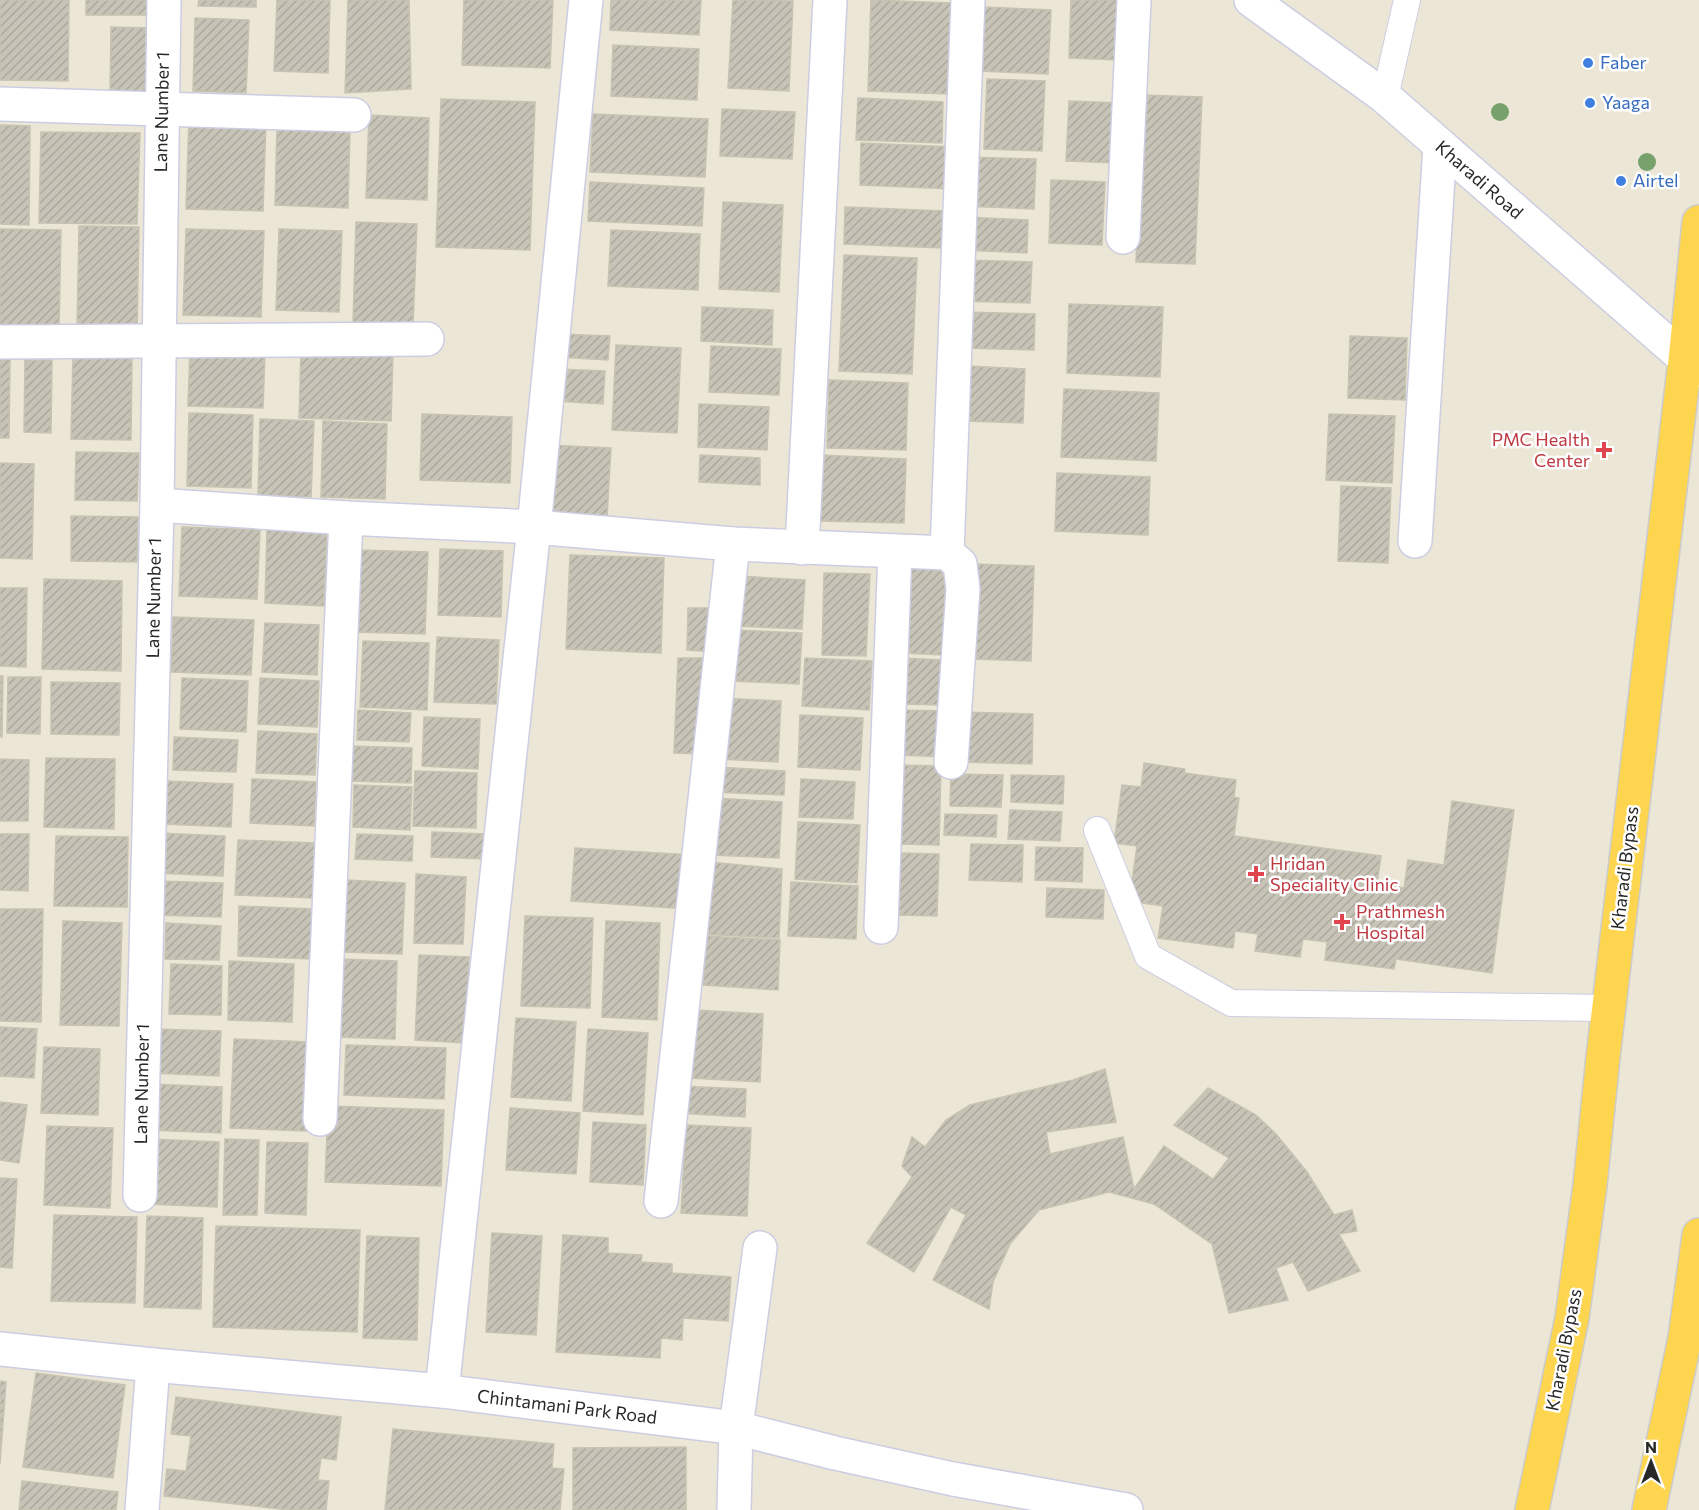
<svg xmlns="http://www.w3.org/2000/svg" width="1699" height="1510" font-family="Commissioner,sans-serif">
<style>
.building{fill:url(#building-hatch);stroke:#c7c3b1;stroke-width:1.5}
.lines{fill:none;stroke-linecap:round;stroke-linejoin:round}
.service-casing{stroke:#cdcde2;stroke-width:28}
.minor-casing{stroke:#cdcde2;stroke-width:36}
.tertiary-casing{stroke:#cdcde2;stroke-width:36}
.trunk-casing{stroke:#cbcbcb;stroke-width:36}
.service{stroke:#fff;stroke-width:26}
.minor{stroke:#fff;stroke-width:33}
.tertiary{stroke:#fff;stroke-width:33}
.trunk{stroke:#fed54e;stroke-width:33}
.tree{fill:#76a16b}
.shop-dot{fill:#3f7fe0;stroke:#fff;stroke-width:2}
.health-dot{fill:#e0444e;stroke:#fff;stroke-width:2}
.labels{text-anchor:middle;stroke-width:5;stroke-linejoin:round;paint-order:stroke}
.shop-label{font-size:18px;fill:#366cbe;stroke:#fff;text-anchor:start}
.street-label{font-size:18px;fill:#282828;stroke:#fff}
.health-label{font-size:18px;fill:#be3a42;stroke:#fff;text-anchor:start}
</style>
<defs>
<pattern id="building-hatch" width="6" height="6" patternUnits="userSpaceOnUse" patternTransform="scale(1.5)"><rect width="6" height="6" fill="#c7c3b7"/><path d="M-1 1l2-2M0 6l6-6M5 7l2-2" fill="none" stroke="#aba89d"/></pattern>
</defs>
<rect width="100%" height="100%" fill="#ece6d7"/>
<g class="building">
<polygon points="0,0 69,0 68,81 0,80"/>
<polygon points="86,0 148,0 147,15 86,15"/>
<polygon points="199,0 256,0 256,7 198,6"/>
<polygon points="277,0 330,0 328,73 274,71"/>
<polygon points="348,0 409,0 411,89 345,93"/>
<polygon points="464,0 553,0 550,68 462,65"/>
<polygon points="611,0 701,0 699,35 610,30"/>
<polygon points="733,0 793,1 789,91 728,88"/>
<polygon points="871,0 951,3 947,94 868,91"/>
<polygon points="1071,0 1122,0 1120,60 1069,58"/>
<polygon points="982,7 1051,10 1048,74 979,71"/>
<polygon points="195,18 249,20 246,93 193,91"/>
<polygon points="111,27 147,28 145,98 110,98"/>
<polygon points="613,45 699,49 697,100 611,96"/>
<polygon points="987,79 1045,81 1042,151 984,149"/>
<polygon points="1143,95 1202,97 1195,264 1136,262"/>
<polygon points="858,98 943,102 942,143 856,140"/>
<polygon points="441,99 535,102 530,250 436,247"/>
<polygon points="1069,101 1121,103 1119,163 1066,161"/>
<polygon points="722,109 795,112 792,159 720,156"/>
<polygon points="593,114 708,119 705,177 590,172"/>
<polygon points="369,115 429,118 427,200 366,198"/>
<polygon points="189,118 266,121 263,211 186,209"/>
<polygon points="0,125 30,126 29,225 0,224"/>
<polygon points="277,126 350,129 348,208 275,205"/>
<polygon points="41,132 140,133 137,224 39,223"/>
<polygon points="861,143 954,147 953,189 860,185"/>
<polygon points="965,157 1036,159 1034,209 964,206"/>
<polygon points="1051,180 1105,182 1102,245 1049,243"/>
<polygon points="590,182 704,188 702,226 588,221"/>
<polygon points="723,202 783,205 779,292 719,289"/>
<polygon points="845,207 944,211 943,248 844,244"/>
<polygon points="964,217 1028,220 1027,253 962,250"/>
<polygon points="356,222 417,224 413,326 353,324"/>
<polygon points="79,226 139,227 137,331 77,330"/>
<polygon points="0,229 61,230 59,331 0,330"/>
<polygon points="186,229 264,231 261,317 183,315"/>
<polygon points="279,229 342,231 339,312 276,310"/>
<polygon points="611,230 700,234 698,290 608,286"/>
<polygon points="844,255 917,258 912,374 839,371"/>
<polygon points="962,260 1032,262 1030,303 959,301"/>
<polygon points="1069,304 1163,307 1160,377 1067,373"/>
<polygon points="702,307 773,310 772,345 701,341"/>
<polygon points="965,312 1035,314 1034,350 964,348"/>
<polygon points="558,334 610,336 608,360 557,357"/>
<polygon points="1350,336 1407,338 1405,400 1348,398"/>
<polygon points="616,345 681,348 677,433 612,430"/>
<polygon points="711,346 781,349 779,395 709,392"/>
<polygon points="190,348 265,351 263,408 188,406"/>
<polygon points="301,350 393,353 391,421 299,418"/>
<polygon points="73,354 132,355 131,440 71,439"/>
<polygon points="0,356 10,356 9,438 0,438"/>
<polygon points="25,360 52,360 51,433 24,432"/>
<polygon points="969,366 1025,369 1023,423 966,421"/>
<polygon points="557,369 605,371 603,404 556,401"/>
<polygon points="829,380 908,383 906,450 827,448"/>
<polygon points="1064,389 1159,393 1156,461 1061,457"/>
<polygon points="699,404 769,407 767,450 698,447"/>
<polygon points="189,413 253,415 251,488 187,486"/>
<polygon points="422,414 512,417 510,483 420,480"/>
<polygon points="1329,414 1395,416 1392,483 1326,480"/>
<polygon points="260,419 314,421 311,497 258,495"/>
<polygon points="323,421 387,424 385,499 321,497"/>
<polygon points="549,445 611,448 607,518 546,515"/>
<polygon points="76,452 139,453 137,501 75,500"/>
<polygon points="700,455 760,458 760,485 699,482"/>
<polygon points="821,455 906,459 904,523 818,521"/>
<polygon points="0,463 34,464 32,559 0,558"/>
<polygon points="1057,473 1150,477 1148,535 1055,531"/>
<polygon points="1341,486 1391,488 1388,563 1338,561"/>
<polygon points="71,516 138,517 137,562 71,561"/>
<polygon points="182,527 260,530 257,599 179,596"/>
<polygon points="267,529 327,531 324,606 265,603"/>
<polygon points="440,549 503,551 501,617 438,615"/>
<polygon points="357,550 428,552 425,634 354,632"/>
<polygon points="570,555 664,558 661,653 566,649"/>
<polygon points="903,564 946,564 944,655 901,653"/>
<polygon points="974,564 1034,566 1031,661 971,659"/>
<polygon points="824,573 870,574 866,656 822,655"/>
<polygon points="738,576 805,580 802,629 736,626"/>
<polygon points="44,579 122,581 121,671 42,669"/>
<polygon points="0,588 27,588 26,667 0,666"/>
<polygon points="688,608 718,608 716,652 687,650"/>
<polygon points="173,617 254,620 251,675 171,672"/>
<polygon points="265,623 319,625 317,675 262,672"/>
<polygon points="733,630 802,633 799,684 731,681"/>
<polygon points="437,637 499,640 496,704 434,702"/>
<polygon points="363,641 429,643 427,710 360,707"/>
<polygon points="678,658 711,658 707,754 674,753"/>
<polygon points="805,658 872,661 869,710 802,706"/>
<polygon points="901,658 944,660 942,705 900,704"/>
<polygon points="0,676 3,676 2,737 0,736"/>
<polygon points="8,677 41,677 40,734 7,733"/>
<polygon points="182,678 248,681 246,732 180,729"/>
<polygon points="260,678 319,681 317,727 258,724"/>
<polygon points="51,682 120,683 119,735 51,734"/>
<polygon points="721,698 781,701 778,762 718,759"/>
<polygon points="358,710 411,713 409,742 357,740"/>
<polygon points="901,710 945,711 944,757 900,755"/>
<polygon points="959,712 1033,714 1032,764 958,762"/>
<polygon points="800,715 863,718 860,770 798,767"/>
<polygon points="424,717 480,719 478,769 422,766"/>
<polygon points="258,731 317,734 315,775 256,773"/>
<polygon points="174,737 238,740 236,772 173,770"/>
<polygon points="353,746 412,748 411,783 352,781"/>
<polygon points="46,758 115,759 114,829 44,827"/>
<polygon points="0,759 29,760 28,821 0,821"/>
<polygon points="1144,763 1185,769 1184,773 1236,780 1234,797 1239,798 1234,836 1381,856 1377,884 1404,888 1408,860 1444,865 1452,801 1514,810 1492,973 1396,959 1394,969 1325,960 1327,942 1303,939 1300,957 1255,951 1258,934 1235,931 1233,948 1158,938 1163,906 1129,901 1137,846 1114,843 1122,785 1141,787"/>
<polygon points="900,765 941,766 939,845 897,844"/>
<polygon points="716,767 785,771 784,795 714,792"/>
<polygon points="415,771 477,773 476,828 413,826"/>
<polygon points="951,774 1003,775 1001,807 950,806"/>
<polygon points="1011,775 1064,776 1063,804 1011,802"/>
<polygon points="252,779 316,782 314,826 250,823"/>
<polygon points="801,779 855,782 853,819 799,817"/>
<polygon points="166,781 233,784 231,827 164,824"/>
<polygon points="354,785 412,787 410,830 353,827"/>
<polygon points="714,798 782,802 779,858 711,855"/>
<polygon points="1010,810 1062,812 1060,841 1008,839"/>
<polygon points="945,814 997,815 996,837 944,835"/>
<polygon points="798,822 860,825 857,883 795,879"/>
<polygon points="432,832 487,834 486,859 431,857"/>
<polygon points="157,833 225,836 223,876 156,873"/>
<polygon points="0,834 29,834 28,891 0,890"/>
<polygon points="357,834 413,836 412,861 355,859"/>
<polygon points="56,836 128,837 127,907 54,906"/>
<polygon points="238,840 316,843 314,898 235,895"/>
<polygon points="971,844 1023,845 1022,882 969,880"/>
<polygon points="1036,847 1083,848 1082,882 1035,880"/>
<polygon points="575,848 691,855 688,909 571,901"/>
<polygon points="898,853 939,854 937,916 895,915"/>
<polygon points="709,862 782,869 779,938 699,934"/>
<polygon points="416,874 466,877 463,944 414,943"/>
<polygon points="345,880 405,883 402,954 342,952"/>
<polygon points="157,881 223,883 221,917 155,915"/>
<polygon points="791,882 858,886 856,939 788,936"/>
<polygon points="1047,888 1104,890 1103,919 1046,917"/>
<polygon points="239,906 314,909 313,959 238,956"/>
<polygon points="0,909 43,909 41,1022 0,1021"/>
<polygon points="525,916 593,918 590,1008 521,1006"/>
<polygon points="63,921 122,923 119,1026 60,1025"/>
<polygon points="606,921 660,923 657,1020 602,1017"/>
<polygon points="166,923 221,926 219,960 165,959"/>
<polygon points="706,936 780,940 778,990 703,985"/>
<polygon points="419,955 469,957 466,1043 415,1040"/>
<polygon points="338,959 397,961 395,1039 335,1037"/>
<polygon points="229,961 294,964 292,1022 228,1020"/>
<polygon points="171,964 222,966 221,1015 169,1014"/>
<polygon points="694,1010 763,1014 760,1082 690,1078"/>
<polygon points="516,1018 576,1022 571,1101 511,1097"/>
<polygon points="0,1027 37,1029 34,1078 0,1076"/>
<polygon points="153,1029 221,1031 219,1076 151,1073"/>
<polygon points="588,1029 648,1033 643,1115 583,1111"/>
<polygon points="234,1039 310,1042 306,1131 230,1128"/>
<polygon points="346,1045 446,1048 444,1099 344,1095"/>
<polygon points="44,1047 100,1049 98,1115 41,1113"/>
<polygon points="1105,1069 1116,1122 1046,1132 1050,1154 1123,1137 1134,1189 1164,1146 1213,1179 1229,1158 1174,1125 1208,1088 1256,1115 1276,1134 1307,1172 1334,1215 1352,1210 1357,1231 1339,1234 1360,1271 1308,1291 1293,1262 1276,1268 1288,1300 1229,1313 1212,1244 1154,1204 1109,1192 1039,1210 1010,1244 993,1282 989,1309 933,1280 966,1215 951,1207 914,1272 867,1243 912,1177 902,1166 912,1137 925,1147 946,1120 970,1105 1073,1080"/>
<polygon points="149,1084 222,1087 221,1133 147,1130"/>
<polygon points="678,1086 746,1089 745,1117 677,1113"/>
<polygon points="0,1102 27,1105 19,1163 0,1160"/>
<polygon points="328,1106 444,1110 441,1186 325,1182"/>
<polygon points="510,1108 580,1113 576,1174 506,1170"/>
<polygon points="593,1122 646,1125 643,1185 590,1182"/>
<polygon points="686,1125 751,1128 747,1216 681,1213"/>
<polygon points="47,1126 113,1128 110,1208 44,1205"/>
<polygon points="149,1139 219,1142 217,1207 147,1204"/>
<polygon points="225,1139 259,1140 257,1215 223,1215"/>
<polygon points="267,1142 308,1143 306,1215 265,1213"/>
<polygon points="0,1178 17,1179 12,1268 0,1267"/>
<polygon points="54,1215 137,1217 135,1303 51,1301"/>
<polygon points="147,1216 203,1218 201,1309 144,1307"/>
<polygon points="216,1226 360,1230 357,1332 213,1327"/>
<polygon points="492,1233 542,1236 536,1335 486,1332"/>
<polygon points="563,1235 608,1238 608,1253 642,1255 641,1262 672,1264 672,1273 731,1277 728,1321 683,1318 682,1340 661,1338 660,1358 556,1352"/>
<polygon points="367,1236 419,1238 417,1340 363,1338"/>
<polygon points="36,1373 125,1385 113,1478 23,1467"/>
<polygon points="0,1381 6,1382 0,1464"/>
<polygon points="176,1397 341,1417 336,1460 321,1458 318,1480 329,1481 326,1510 289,1510 164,1496 167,1469 186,1471 191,1436 171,1434"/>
<polygon points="393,1429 554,1444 552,1468 564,1469 560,1510 385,1510"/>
<polygon points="686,1447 686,1510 573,1510 573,1448"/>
<polygon points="22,1481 118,1492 116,1510 19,1510"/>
</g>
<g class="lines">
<defs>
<g id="service">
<polyline points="1385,97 1407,0"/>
<polyline points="1097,830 1148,956 1231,1003 1609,1008"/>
</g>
<g id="minor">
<polyline points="0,104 354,115"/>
<polyline points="1123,237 1134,0"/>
<polyline points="0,342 427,339"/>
<polyline points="157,505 346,518 534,527 733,544 947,553 960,564 963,589 951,762"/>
<polyline points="1415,541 1440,146"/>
<polyline points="802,548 830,0"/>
<polyline points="947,553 968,0"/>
<polyline points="881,927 895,551"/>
<polyline points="320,1119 346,518"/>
<polyline points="140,1195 157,505 164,0"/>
<polyline points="661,1201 733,544"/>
<polyline points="0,1349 153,1365 442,1391 736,1428 835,1453 953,1479 1126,1510"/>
<polyline points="442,1391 534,527 586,0"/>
<polyline points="142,1510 153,1365"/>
<polyline points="734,1510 736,1428 760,1248"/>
</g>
<polyline id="tertiary" points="1251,0 1385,97 1699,371"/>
<g id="trunk">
<polyline points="1532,1510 1572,1318 1590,1185 1603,1057 1685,361 1699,222"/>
<polyline points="1649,1510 1685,1338 1699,1235"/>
</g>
</defs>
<use href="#service" class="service-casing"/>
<use href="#minor" class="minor-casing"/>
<use href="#tertiary" class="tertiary-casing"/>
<use href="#trunk" class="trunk-casing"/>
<use href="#service" class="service"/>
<use href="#minor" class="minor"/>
<use href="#tertiary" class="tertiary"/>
<use href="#trunk" class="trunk"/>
</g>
<g class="tree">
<circle cx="1500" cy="112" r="9"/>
<circle cx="1647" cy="162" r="9"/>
</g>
<g class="shop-dot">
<circle cx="1588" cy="63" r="6"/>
<circle cx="1590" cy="103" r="6"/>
<circle cx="1621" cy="181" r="6"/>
</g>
<g class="health-dot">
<path d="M1601 441h6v6h6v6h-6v6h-6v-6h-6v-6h6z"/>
<path d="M1253 865h6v6h6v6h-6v6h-6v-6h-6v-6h6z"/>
<path d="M1339 913h6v6h6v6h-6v6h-6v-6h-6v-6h6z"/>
</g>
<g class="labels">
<g class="shop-label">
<text x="1600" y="69">Faber</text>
<text x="1602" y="109">Yaaga</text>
<text x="1633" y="187">Airtel</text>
</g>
<g class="street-label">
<text transform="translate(162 112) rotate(-89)" y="6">Lane Number 1</text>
<text transform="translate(1479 180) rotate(41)" y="6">Kharadi Road</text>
<text transform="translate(154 598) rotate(-89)" y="6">Lane Number 1</text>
<text transform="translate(1625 868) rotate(-83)" y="6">Kharadi Bypass</text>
<text transform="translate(142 1084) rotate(-89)" y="6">Lane Number 1</text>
<text transform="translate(1564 1350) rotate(-79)" y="6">Kharadi Bypass</text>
<text transform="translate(567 1407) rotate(7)" y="6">Chintamani Park Road</text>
</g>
<g class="health-label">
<text x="1590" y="446" text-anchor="end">PMC Health<tspan x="1590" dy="21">Center</tspan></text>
<text x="1270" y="870">Hridan<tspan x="1270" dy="21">Speciality Clinic</tspan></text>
<text x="1356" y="918">Prathmesh<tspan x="1356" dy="21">Hospital</tspan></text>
</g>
</g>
<g transform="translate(1651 1462)" stroke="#ffffff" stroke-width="4.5" paint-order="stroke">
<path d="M0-4.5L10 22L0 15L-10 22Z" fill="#282828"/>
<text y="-9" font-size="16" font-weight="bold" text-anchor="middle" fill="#282828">N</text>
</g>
</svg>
